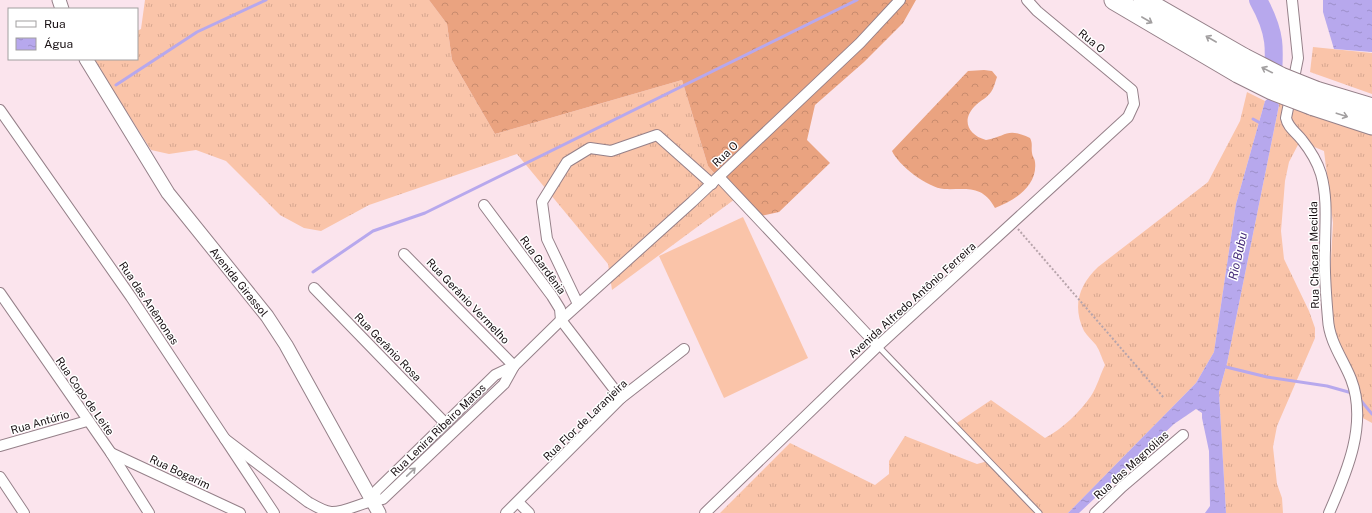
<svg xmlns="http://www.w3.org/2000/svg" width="1372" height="513" font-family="'Public Sans',sans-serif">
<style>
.grass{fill:url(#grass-tufts)}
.forest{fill:url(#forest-crowns)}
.pitch{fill:#fac4a9}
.water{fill:url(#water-ripples)}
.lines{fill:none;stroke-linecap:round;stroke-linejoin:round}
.stream{stroke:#b7a8ed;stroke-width:3}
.river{stroke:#b7a8ed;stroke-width:18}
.service-casing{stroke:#958089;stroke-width:7}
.minor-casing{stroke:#958089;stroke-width:12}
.tertiary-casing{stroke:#958089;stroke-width:15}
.motorway-casing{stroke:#958089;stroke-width:21}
.path{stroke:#b7a4ab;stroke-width:2;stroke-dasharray:2 2;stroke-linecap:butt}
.service{stroke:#fff;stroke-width:5}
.minor{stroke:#fff;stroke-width:10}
.tertiary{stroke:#fff;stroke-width:13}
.motorway{stroke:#fff;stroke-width:19}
.motorway-bridge-casing{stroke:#958089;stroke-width:21;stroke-linecap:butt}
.motorway-bridge{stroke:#fff;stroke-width:19}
.oneway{stroke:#a29fa0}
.labels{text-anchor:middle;stroke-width:3;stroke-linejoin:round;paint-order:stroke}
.street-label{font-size:11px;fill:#170f12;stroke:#fff}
.water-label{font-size:12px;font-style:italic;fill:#432a78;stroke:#fff}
</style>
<defs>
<pattern id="grass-tufts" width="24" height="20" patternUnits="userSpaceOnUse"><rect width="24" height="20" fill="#fac4a9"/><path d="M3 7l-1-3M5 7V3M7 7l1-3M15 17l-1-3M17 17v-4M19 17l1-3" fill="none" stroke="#d6a790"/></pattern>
<pattern id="forest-crowns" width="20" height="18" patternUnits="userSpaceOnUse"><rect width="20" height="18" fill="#eaa380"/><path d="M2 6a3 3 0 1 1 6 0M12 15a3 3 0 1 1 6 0" fill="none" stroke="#c88b6e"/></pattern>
<pattern id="water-ripples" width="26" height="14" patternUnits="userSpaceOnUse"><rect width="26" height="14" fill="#b7a8ed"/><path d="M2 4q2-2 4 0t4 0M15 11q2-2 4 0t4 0" fill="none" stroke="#9d8fca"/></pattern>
</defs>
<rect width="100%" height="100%" fill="#fbe4ed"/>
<g class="grass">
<polygon points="145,0 429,0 447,24 452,60 495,134 682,80 708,166 735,199 612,290 608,264 517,154 369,205 321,231 304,228 280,215 226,161 196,150 169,154 151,150 93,59 137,59 137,31 141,29"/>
<polygon points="1313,47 1372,53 1372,94 1310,72"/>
<path d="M1247 92 1265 101 1236 204 1214 352 1196 383 1068 513H720L790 443 875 485 889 474V461L905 436 977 464 988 461 954 425 991 400 1045 438C1062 429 1080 412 1091 396 1097 387 1100 375 1105 365 1102 359 1100 351 1096 345 1092 340 1087 336 1084 331 1072 306 1079 285 1098 267L1208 182 1240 121Z"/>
<polygon points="1273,95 1372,130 1372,423 1361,417 1335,340 1332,317 1330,278 1333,223 1324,151 1300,141 1289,162 1285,181 1281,231 1284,259 1309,311 1315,328 1315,338 1277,426 1273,447 1277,484 1282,498 1283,513 1226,513 1219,392 1227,363 1279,105"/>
</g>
<g class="forest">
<polygon points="429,0 916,0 903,23 864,62 815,105 807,140 830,163 779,212 752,218 708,166 682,80 495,134 452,60 447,24"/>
<path d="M984 70 992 71 997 77C995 82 994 88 991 92 987 98 981 100 976 105 961 119 967 135 986 140 1008 136 1006 127 1030 138 1033 144 1031 147 1032 153 1032 156 1035 159 1035 162 1038 186 1014 201 995 208 982 184 966 190 944 189 928 188 898 165 892 151L968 71Z"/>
</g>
<polygon class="pitch" points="743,217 808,358 724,398 659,256"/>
<g class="water">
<polygon points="1323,0 1372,0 1372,52 1334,49 1323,12"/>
<polygon points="1273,95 1279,105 1227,363 1219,392 1226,513 1205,513 1210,506 1209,451 1202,418 1202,413 1196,409 1174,424 1079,513 1068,513 1196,383 1214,352 1236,204 1265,101"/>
</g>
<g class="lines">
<g class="stream">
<polyline points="116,85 197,32 266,0"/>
<polyline points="1253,119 1262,124"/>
<polyline points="313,272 373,231 425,213 857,0"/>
<polyline points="1222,366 1267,377 1327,386 1352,393"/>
<polyline points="1358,397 1372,414"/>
</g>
<path class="river" d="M1258 0C1277 34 1275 50 1272 88"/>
<defs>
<polyline id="service" points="878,346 1039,513"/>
<g id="minor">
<path d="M1292 0 1298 58 1286 118C1288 128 1296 132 1302 140 1310 150 1317 161 1321 174 1328 199 1325 224 1325 250 1324 273 1326 296 1328 319 1329 341 1343 359 1351 379 1368 423 1347 472 1329 513"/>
<polyline points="0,110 131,297 274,513"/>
<polyline points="719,177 878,346"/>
<polyline points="484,205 552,296 560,309 561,320 621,398"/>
<polyline points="404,254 514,366"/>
<polyline points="314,288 445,423"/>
<polyline points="0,293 111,453 149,513"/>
<polyline points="578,304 547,239 542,202 567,162 590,148 611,151 657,135 712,184"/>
<path d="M225 439 308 502C315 506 323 511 331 512 345 513 366 500 383 499L504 384 514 366 561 320 692 202 860 43 900 0"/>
<polyline points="0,446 87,421"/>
<polyline points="111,453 240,513"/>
<polyline points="0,477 24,513"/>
<polyline points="371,500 377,490 495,375 514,366"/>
<polyline points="518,502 529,513"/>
<polyline points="506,513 621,398 684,349"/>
<polyline points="705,513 878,346 1128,117 1134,104 1132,90 1037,11 1027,0"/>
<polyline points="1095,513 1122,487 1183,435"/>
</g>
<g id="tertiary">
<polyline points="59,0 62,9"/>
<polyline points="86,59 168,193 267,316 286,345 379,513"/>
</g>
<g id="motorway">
<polyline points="1114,0 1238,73"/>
<polyline points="1143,0 1244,58"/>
<polyline points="1316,91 1372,108"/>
<polyline points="1311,105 1372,125"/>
</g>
</defs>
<use href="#service" class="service-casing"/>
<use href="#minor" class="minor-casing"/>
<use href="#tertiary" class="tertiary-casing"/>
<use href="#motorway" class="motorway-casing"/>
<polyline class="path" points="1018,229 1164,398"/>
<use href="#service" class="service"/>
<use href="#minor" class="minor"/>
<use href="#tertiary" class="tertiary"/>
<use href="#motorway" class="motorway"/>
<defs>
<g id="motorway-bridge">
<polyline points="1244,58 1281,77 1316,91"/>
<polyline points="1238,73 1272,90 1311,105"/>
</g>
</defs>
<use href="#motorway-bridge" class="motorway-bridge-casing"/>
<use href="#motorway-bridge" class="motorway-bridge"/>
</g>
<defs><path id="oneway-shaft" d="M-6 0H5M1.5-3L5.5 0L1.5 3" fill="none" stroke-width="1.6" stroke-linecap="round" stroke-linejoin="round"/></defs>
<g class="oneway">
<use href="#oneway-shaft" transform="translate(1147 20) rotate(30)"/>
<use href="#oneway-shaft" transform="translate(1211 39) rotate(-150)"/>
<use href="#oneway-shaft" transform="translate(1267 70) rotate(-153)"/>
<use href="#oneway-shaft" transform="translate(1342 115) rotate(18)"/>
<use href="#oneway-shaft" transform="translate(411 472) rotate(-44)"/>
</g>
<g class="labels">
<g class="street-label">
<text transform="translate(1092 41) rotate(39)" y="4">Rua O</text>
<text transform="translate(725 154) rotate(-44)" y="4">Rua O</text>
<text transform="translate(1314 255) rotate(-91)" y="4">Rua Chácara Mecilda</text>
<text transform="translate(543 265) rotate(54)" y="4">Rua Gardênia</text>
<text transform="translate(239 282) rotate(51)" y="4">Avenida Girassol</text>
<text transform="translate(912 300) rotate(-42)" y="4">Avenida Alfredo Antônio Ferreira</text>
<text transform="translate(468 301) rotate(46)" y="4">Rua Gerânio Vermelho</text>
<text transform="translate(149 303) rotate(56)" y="4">Rua das Anêmonas</text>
<text transform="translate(388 347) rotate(46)" y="4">Rua Gerânio Rosa</text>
<text transform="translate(85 396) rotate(55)" y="4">Rua Copo de Leite</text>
<text transform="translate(585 420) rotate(-44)" y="4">Rua Flor de Laranjeira</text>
<text transform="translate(40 422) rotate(-16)" y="4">Rua Antúrio</text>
<text transform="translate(438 430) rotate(-44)" y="4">Rua Lenira Ribeiro Matos</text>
<text transform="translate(1131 465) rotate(-42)" y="4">Rua das Magnólias</text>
<text transform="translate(180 472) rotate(25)" y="4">Rua Bogarim</text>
</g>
<g class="water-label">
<text transform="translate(1238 256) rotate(-77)" y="4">Rio Bubu</text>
</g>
</g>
<rect x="8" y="8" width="130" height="52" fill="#ffffff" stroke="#a29fa0"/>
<rect x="16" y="21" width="20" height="6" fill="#ffffff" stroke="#a29fa0"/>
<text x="44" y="28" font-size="12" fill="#170f12">Rua</text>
<rect x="16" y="38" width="20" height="12" fill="url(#water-ripples)" stroke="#a29fa0"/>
<text x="44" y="48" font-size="12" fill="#170f12">Água</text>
</svg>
